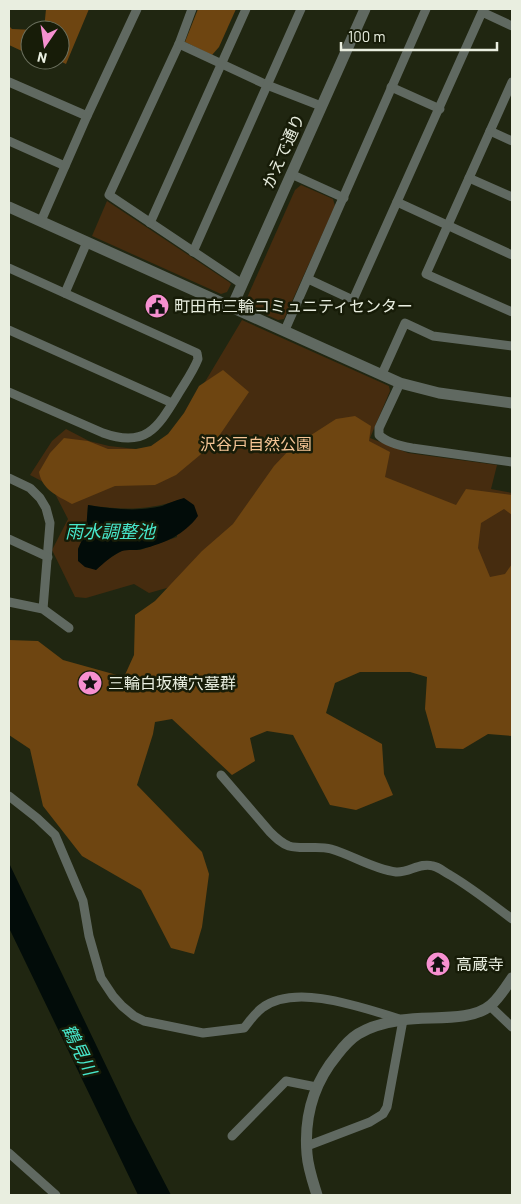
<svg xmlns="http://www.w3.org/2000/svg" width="521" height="1204" font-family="Barlow,'Noto Sans JP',sans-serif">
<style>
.green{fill:#462c0f;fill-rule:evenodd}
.forest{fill:#6e4511}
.water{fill:#020c09}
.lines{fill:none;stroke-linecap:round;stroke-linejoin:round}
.minor{stroke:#606961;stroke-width:9}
.tertiary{stroke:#606961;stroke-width:11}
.labels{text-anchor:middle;stroke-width:5;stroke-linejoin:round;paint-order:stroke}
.street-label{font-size:16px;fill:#e9eee0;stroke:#171c08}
.poi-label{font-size:16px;fill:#e9eee0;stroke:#171c08;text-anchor:start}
.park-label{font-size:16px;fill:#f5c596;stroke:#171c08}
.water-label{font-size:18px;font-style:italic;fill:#47e8cc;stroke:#171c08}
</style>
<rect width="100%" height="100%" fill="#202611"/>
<g class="green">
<polygon points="301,185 333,199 335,206 284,319 278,320 247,306 246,300 295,190"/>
<polygon points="107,201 229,282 231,284 227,292 221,294 92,236"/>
<path d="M242 320 389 386 390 391 370 438 408 453 497 465 491 489 512 493V588L213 575 149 593 134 584 86 598 75 597 52 550 68 519 51 486 30 475 52 441 66 429 89 441 109 446 154 451 178 427ZM178 500 177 537 140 550H123L105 561 96 570 78 549 86 531 88 505C119 510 148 511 178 500Z"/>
</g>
<g class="forest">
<polygon points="46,9 89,9 66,64 58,60 60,60 60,30 44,30"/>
<polygon points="198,9 236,9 219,47 212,55 185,42"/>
<polygon points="9,26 12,29 35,30 30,30 30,46 28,45 24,52 9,45"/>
<path d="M223 370 249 392 219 436 200 455 176 475 155 485 115 486 72 504C58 496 42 490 39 472L50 453 64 438 88 441 108 449H136L151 446 168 434 184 413 199 386Z"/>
<polygon points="355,416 371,426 369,441 390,452 385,477 456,505 466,489 512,495 512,515 504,509 481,523 478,548 490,577 505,574 512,564 512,736 488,734 463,749 436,748 425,709 427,677 410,672 360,672 335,683 326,713 382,744 384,774 393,795 356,810 330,805 293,735 267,731 250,738 255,761 232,775 172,719 155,722 153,734 137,785 202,852 209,874 202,927 194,954 171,948 141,890 82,856 43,806 30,749 9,735 9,640 38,641 63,660 124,677 134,655 135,615 155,601 202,551 233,524 274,466 291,448 336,419"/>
</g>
<g class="water">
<path d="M184 498 194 505 198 516C184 535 165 543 142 549 135 551 128 549 122 551 112 555 104 563 96 570L85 567 78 561V549L86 531 88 505C112 509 138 512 162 506 169 503 176 500 184 498Z"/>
<polygon points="9,863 132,1120 171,1195 138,1195 9,928"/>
</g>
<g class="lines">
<g class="minor">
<polyline points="192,9 179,44 109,195 242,284"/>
<polyline points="179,44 267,85 321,106"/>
<polyline points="9,82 87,116"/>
<polyline points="512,82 426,274 512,312"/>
<polyline points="391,87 440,109"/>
<polyline points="490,131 512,141"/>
<polyline points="9,141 65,166"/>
<polyline points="291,174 344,198"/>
<polyline points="469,178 512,197"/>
<polyline points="397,202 512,255"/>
<polyline points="41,221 87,116 137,9"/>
<polyline points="150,223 246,9"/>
<polyline points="193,252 301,9"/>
<path d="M9 268 197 353 198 359C193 372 184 384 177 396 157 429 145 448 103 433L9 392"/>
<polyline points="308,279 353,300 482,12 512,26"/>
<polyline points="65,293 87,242"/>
<polyline points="9,330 172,403"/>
<polyline points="285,330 426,9"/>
<polyline points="382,374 405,323 433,336 512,346"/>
<path d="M400 383 379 428V435C387 443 401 446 412 448L512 462"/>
<polyline points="9,478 30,488 40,498 46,508 50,523 43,609"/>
<polyline points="9,539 48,557"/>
<polyline points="9,602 43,609 69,628"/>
<path d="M221 775 270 832C276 838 281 843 289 846 303 850 317 845 331 849 352 855 373 869 396 872 409 873 420 862 433 866 439 867 444 872 450 875 472 888 492 904 512 919"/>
<path d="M9 796 37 818 55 835 83 901 89 936 101 978 113 996 122 1006 134 1016 144 1021 203 1033 244 1028C249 1022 255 1013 262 1008 296 982 366 1009 403 1020L387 1107 383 1114 370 1122 307 1146"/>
<polyline points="490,1006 512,1027"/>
<polyline points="232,1136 286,1081 316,1087"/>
<polyline points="9,1153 56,1195"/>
</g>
<g class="tertiary">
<polyline points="9,207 400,383 439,393 512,403"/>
<polyline points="232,307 365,9"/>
<path d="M317 1195C313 1182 308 1168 307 1154 304 1118 313 1084 337 1055 343 1047 350 1039 358 1034 371 1026 388 1022 402 1020 427 1015 470 1023 491 1005 499 998 506 987 512 978"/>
</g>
</g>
<defs>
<symbol id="civic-disc" viewBox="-11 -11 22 22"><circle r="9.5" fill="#f690d0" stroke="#171c08"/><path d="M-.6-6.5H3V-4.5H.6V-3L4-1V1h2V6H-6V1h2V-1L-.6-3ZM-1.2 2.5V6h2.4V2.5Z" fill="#111"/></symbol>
<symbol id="sight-disc" viewBox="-11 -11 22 22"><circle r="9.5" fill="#f690d0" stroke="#171c08"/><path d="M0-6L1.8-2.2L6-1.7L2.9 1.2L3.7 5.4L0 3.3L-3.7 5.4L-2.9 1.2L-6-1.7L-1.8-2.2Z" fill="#111"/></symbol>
<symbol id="temple-disc" viewBox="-11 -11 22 22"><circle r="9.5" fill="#f690d0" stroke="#171c08"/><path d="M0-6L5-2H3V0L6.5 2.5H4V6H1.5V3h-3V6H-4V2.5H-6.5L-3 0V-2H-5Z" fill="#111"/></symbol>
</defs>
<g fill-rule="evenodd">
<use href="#civic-disc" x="143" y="292" width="28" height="28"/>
<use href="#sight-disc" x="76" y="669" width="28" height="28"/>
<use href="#temple-disc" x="424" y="950" width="28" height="28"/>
</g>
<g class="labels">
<g class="street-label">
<text transform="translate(283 151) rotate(-66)" y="6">かえで通り</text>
</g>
<g class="poi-label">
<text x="174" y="312">町田市三輪コミュニティセンター</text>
<text x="108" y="689">三輪白坂横穴墓群</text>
<text x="456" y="970">高蔵寺</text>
</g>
<g class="park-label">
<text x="256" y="450">沢谷戸自然公園</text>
</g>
<g class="water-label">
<text x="110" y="538">雨水調整池</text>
<text transform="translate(79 1050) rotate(64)" y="6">鶴見川</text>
</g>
</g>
<rect width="521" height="1204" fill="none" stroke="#e9eee0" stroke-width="20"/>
<g transform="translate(45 45) rotate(193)"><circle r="24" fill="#171c08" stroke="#6b705e"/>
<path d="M0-4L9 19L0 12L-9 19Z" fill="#f690d0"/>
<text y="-8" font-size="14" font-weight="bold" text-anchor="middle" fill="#e9eee0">N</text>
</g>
<path d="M341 42v8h156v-8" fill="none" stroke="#e9eee0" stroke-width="2.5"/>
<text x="348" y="42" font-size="15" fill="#e9eee0" stroke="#171c08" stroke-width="4" paint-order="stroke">100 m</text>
</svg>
